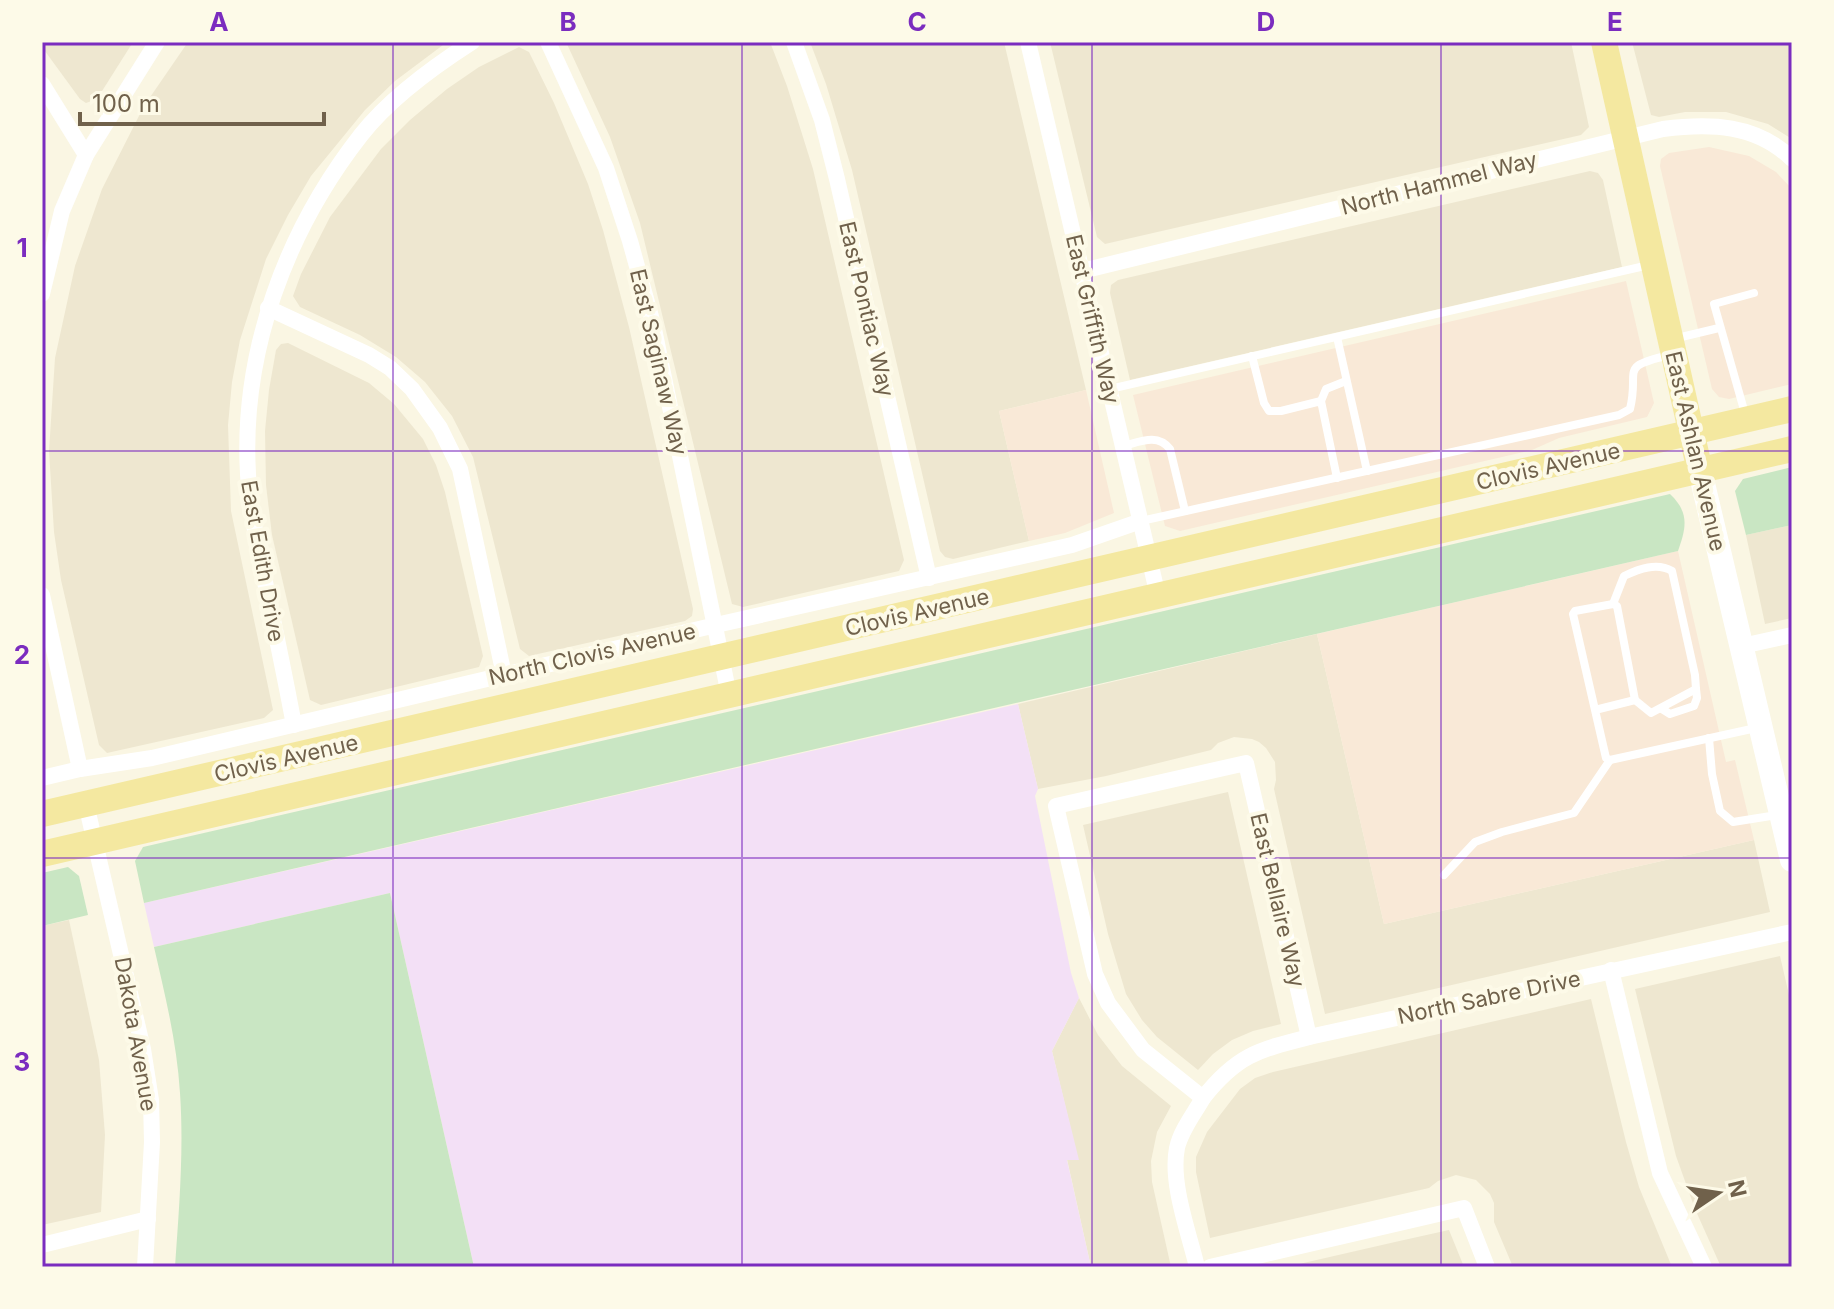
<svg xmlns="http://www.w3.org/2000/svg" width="1834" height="1309" font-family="Inter,sans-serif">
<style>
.residential{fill:#eee7d0}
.commercial{fill:#f9e9d7}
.education{fill:#f3e0f6}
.green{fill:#c9e6c3}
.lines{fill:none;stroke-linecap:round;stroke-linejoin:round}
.lane{stroke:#fff;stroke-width:8}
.street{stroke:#fff;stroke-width:16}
.secondary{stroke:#fff;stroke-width:24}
.primary{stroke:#f4e8a0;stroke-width:26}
.grid{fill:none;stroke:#7b2cbf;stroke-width:2;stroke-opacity:0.55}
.labels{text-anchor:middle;stroke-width:8;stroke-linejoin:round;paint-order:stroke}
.street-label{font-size:22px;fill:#70614b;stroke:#fdfae8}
.neatline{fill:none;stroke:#7b2cbf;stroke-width:3}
.grid-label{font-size:26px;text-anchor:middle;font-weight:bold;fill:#7b2cbf}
</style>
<rect width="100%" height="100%" fill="#faf6e3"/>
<g class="residential">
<polygon points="42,42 133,42 97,99 86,103 80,99 42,47"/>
<polygon points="188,42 447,42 395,81 365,110 311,176 288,215 266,259 240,340 232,382 228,425 231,511 273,710 264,718 107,753 99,745 61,580 54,532 49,451 55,358 75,266 102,189 144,106"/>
<polygon points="566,42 770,42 787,86 813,169 904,560 899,571 743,607 732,604 640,223 610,137"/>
<polygon points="810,42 1004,42 1086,390 999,411 1029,541 953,559 945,557 940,551 852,170 826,84"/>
<polygon points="1050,42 1571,42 1589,127 1581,135 1105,244 1097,237"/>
<polygon points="1632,42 1792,42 1792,139 1768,124 1726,112 1685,112 1659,117 1651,115"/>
<polygon points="519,47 529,52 554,103 588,184 603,230 629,327 693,609 692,616 685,621 529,656 520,649 473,457 452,416 425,382 396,357 360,335 300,307 293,296 301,274 330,217 381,149 410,120 447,89 479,67"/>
<polygon points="1590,171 1598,173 1603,180 1622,267 1130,380 1110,293 1111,285 1118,280"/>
<polygon points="288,343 369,383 394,404 423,439 436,465 445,492 483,656 479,667 321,705 310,700 272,535 266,485 265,431 269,390 276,350 281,344"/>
<polygon points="1792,525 1792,618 1765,624 1746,535"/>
<polygon points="1317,634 1384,924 1754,840 1770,912 1325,1014 1274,789 1276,780 1275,762 1266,748 1259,742 1252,739 1234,737 1218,743 1211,750 1106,776 1038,789 1018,704"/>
<polygon points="1228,792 1281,1024 1253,1031 1232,1040 1213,1054 1198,1070 1157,1037 1142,1020 1126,994 1108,934 1083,825"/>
<polygon points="69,920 99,1060 105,1135 101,1212 42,1225 42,926"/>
<polygon points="1780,956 1792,1008 1792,1267 1721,1267 1695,1209 1676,1156 1635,989"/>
<polygon points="1079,998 1098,1035 1122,1066 1171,1106 1157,1132 1151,1161 1152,1182 1171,1267 1091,1267 1067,1159 1078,1159 1052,1051"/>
<polygon points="1591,999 1626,1142 1639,1187 1672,1267 1513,1267 1494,1222 1494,1203 1490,1194 1476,1180 1456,1175 1438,1181 1429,1188 1210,1238 1196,1172 1196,1157 1207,1132 1240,1089 1255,1078 1273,1072"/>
<polygon points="1449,1230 1464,1267 1286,1267 1395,1242"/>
</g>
<g class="commercial">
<polygon points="1709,147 1749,156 1776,172 1792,189 1792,384 1729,399 1719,397 1712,389 1660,166 1661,159 1669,153"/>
<polygon points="1626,281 1654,403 1647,417 1559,438 1532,450 1180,531 1165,526 1133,395"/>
<polygon points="1086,390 1114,513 1065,533 1029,541 999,411"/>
<polygon points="1678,551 1726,762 1735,760 1754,840 1384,924 1317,634"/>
</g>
<polygon class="education" points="1018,704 1038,789 1035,796 1071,973 1079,998 1052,1051 1079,1160 1067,1160 1091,1267 474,1267 390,893 154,947 144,903"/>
<g class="green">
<polygon points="1792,467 1792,525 1746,535 1735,491 1743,479"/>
<path d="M1670 494C1690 513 1686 528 1678 551L144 903 135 861 143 847Z"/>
<polygon points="68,867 79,876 88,915 42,926 42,873"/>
<path d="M390 893 474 1267H175C179 1209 184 1151 180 1093 177 1043 165 995 154 947Z"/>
</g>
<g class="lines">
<g class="lane">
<polyline points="1337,337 1367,471"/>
<polyline points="1673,339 1719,328"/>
<polyline points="1252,356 1264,403 1269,411 1281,411 1321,401 1337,478"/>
<polyline points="1110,389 1649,265"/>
<polyline points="1321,401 1326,389 1346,381"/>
<polyline points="1746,417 1714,304 1754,293"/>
<path d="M1123 446C1140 442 1157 433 1170 449L1185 511"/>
<path d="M1141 521 1619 415 1630 409C1640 369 1617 367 1670 355"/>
<path d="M1613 604 1624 576C1639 569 1657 562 1672 571L1695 675 1696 689 1651 713 1635 700"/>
<polyline points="1662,709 1670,714 1694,706 1697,698 1696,689"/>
<polyline points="1595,710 1635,700 1617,606 1613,604 1575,611 1573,614 1606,758 1610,760 1756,728"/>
<polyline points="1709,738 1712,774 1720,811 1733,822 1777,815"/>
<polyline points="1444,875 1475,842 1502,832 1574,813 1610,760"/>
</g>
<g class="street">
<polyline points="548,42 606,168 630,241 653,324 729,695"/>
<polyline points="794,42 822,120 837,179 929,578"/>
<polyline points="1028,42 1158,596"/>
<polyline points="42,84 86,155 62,211 42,294"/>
<polyline points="86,155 157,42"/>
<path d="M1082 271 1663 129C1710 123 1756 124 1792 159"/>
<polyline points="268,308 369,355 390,368 412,389 440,428 460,469 504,675"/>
<polyline points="42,595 80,769"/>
<polyline points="1742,646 1792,635"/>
<path d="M294 725C285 677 275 629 265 582 258 546 250 510 248 474 241 352 286 231 361 135 390 98 433 67 472 42"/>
<polyline points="42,778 80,769 152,758 716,625 1072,545 1141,521"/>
<polyline points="86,804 143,1049 151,1100 152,1142 145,1267"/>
<polyline points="1611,970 1660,1173 1704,1267"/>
<path d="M1203 1098C1237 1055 1258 1050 1309 1037L1792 932"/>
<polyline points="42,1245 148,1219"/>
<path d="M1197 1267C1189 1233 1170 1183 1177 1148 1181 1130 1194 1114 1203 1098L1143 1050 1108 1003 1095 974 1056 806 1246 763 1309 1037"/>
<polyline points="1210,1267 1464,1208 1487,1267"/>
</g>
<polyline class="secondary" points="1700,471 1792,860"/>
<g class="primary">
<polyline points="1604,42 1700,471"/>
<polyline points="42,814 1792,409"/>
<polyline points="42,854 1792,449"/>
</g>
</g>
<path class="grid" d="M393 42V1267M742 42V1267M1092 42V1267M1441 42V1267M42 451H1792M42 858H1792"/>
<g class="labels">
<g class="street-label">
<text transform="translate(1439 183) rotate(-14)" y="8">North Hammel Way</text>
<text transform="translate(867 309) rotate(77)" y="8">East Pontiac Way</text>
<text transform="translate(1093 319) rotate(77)" y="8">East Griffith Way</text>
<text transform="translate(659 362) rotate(77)" y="8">East Saginaw Way</text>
<text transform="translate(1696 451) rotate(77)" y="8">East Ashlan Avenue</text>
<text transform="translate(1548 466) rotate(-13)" y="8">Clovis Avenue</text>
<text transform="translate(263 561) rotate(80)" y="8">East Edith Drive</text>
<text transform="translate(917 612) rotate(-13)" y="8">Clovis Avenue</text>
<text transform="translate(592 654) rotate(-13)" y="8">North Clovis Avenue</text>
<text transform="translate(286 758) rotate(-13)" y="8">Clovis Avenue</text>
<text transform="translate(1278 900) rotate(77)" y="8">East Bellaire Way</text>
<text transform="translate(1489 997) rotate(-12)" y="8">North Sabre Drive</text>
<text transform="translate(136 1034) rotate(80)" y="8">Dakota Avenue</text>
</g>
</g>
<rect width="1834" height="1309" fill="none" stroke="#fdfae8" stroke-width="88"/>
<g transform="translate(1718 1193) rotate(77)" stroke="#fdfae8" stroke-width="6" paint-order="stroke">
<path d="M0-6L14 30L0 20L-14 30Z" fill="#70614b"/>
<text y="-12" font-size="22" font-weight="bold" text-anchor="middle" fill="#70614b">N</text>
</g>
<path d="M80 112v12h244v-12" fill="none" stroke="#70614b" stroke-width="4"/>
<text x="92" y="112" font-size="24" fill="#70614b" stroke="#fdfae8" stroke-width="6" paint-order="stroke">100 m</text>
<rect x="44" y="44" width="1746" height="1221" class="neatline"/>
<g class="grid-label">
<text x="219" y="31">A</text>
<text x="568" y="31">B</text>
<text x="917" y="31">C</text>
<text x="1266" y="31">D</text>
<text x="1615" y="31">E</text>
<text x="22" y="257">1</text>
<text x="22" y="664">2</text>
<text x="22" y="1071">3</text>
</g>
</svg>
